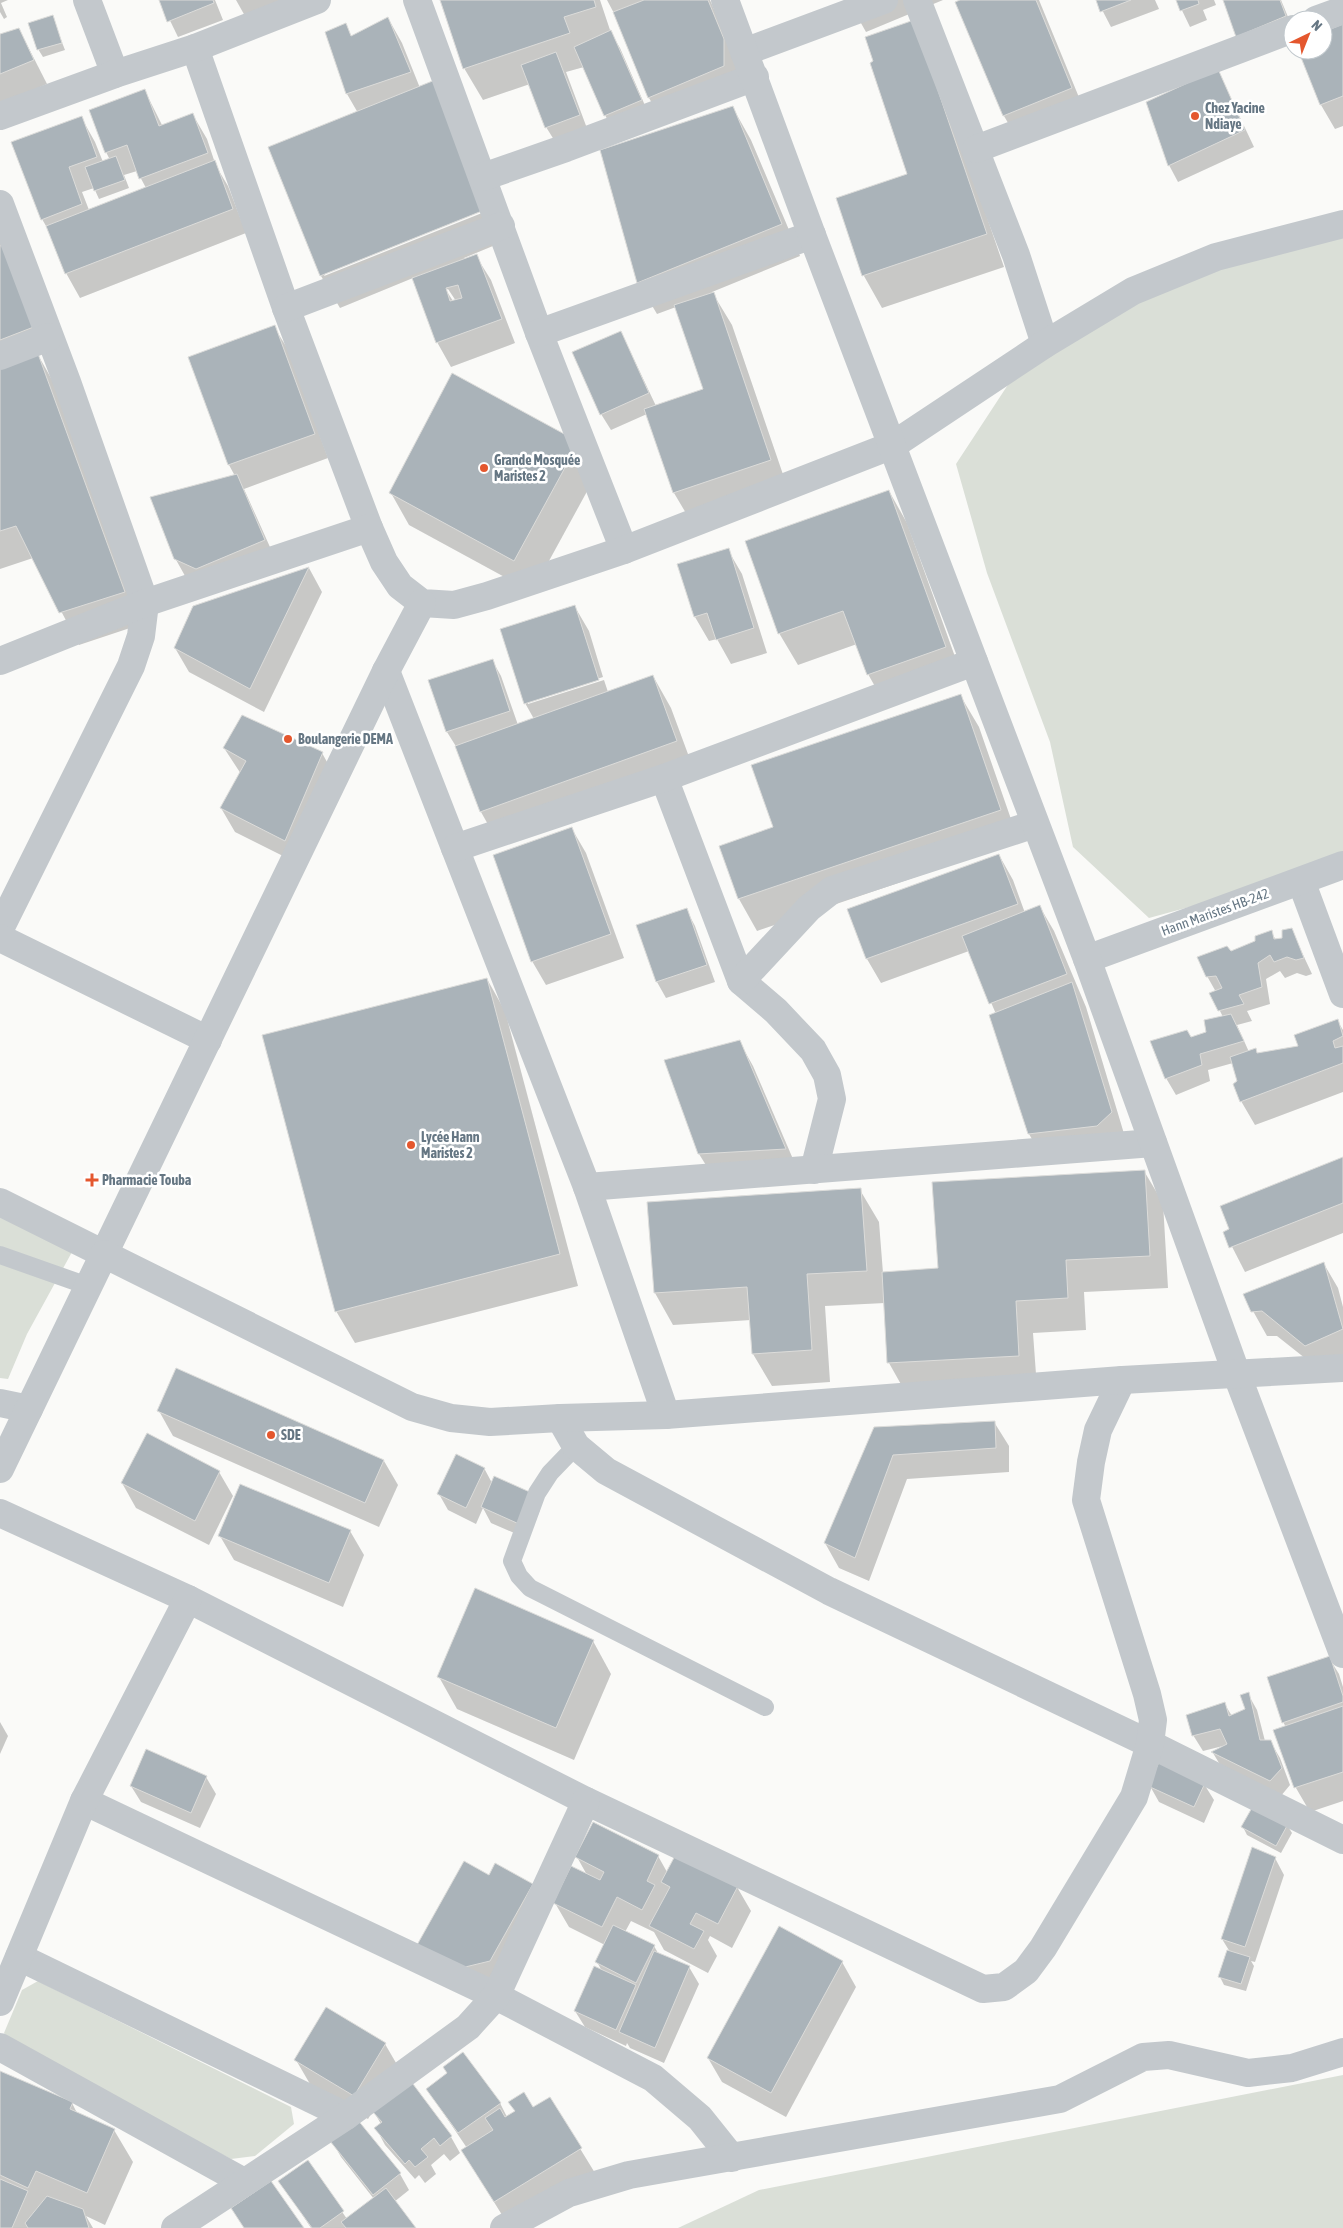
<svg xmlns="http://www.w3.org/2000/svg" width="1343" height="2228" font-family="'Asap Condensed',sans-serif">
<style>
.green{fill:#dadfd7}
.shadow{fill:#0003;fill-rule:evenodd}
.building{fill:#aab3b9;stroke:#dcdcda;fill-rule:evenodd}
.lines{fill:none;stroke-linecap:round;stroke-linejoin:round}
.service{stroke:#c3c8cc;stroke-width:18}
.minor{stroke:#c3c8cc;stroke-width:28}
.tertiary{stroke:#c3c8cc;stroke-width:28}
.poi-dot{fill:#e4572e;stroke:#fff;stroke-width:2}
.labels{text-anchor:middle;stroke-width:5;stroke-linejoin:round;paint-order:stroke}
.poi-label{font-size:14px;font-weight:bold;fill:#657683;stroke:#fff;text-anchor:start}
.street-label{font-size:14px;fill:#657683;stroke:#fff}
</style>
<rect width="100%" height="100%" fill="#fafaf8"/>
<g class="green">
<polygon points="1343,233 1343,857 1274,884 1149,918 1073,847 1050,742 987,573 956,464 1015,374 1146,293 1237,259"/>
<polygon points="0,1214 72,1252 27,1334 8,1379 0,1378"/>
<polygon points="38,1981 291,2107 294,2124 255,2156 231,2159 10,2045 4,2033 22,1990"/>
<polygon points="1343,2075 1343,2228 678,2228 759,2190"/>
</g>
<g class="shadow">
<polygon points="0,0 8,0 1,3 7,17 4,19 0,12"/>
<polygon points="160,0 215,0 223,20 178,37"/>
<polygon points="236,0 282,0 245,16"/>
<polygon points="441,0 600,0 611,33 620,48 650,117 614,132 605,115 584,67 566,72 588,131 556,143 546,127 530,84 483,100 464,68"/>
<polygon points="607,0 710,0 738,65 738,90 663,122 649,98 617,19"/>
<polygon points="848,0 943,0 866,32"/>
<polygon points="963,0 1039,0 1085,112 1018,140 1004,116 956,3"/>
<polygon points="1097,0 1155,0 1159,9 1111,27"/>
<polygon points="1177,0 1214,0 1216,5 1203,10 1207,20 1190,27"/>
<polygon points="1224,0 1281,0 1293,29 1246,53"/>
<polygon points="52,17 65,50 43,57 38,49"/>
<path d="M388 18 402 43 420 88 324 276 492 209 505 241 464 258 465 260 476 256 491 280 515 343 451 367 437 342 413 278 340 308 321 276 270 148 358 113 347 94 326 33 345 25 352 37ZM448 289 456 301H453L446 290Z"/>
<polygon points="1343,26 1343,126 1335,129 1321,105 1299,50 1323,50 1323,34"/>
<polygon points="19,29 47,84 0,104 0,35"/>
<polygon points="931,54 1004,267 882,308 864,276 837,199 909,175"/>
<polygon points="1218,71 1254,147 1178,182 1169,165"/>
<path d="M145 91 162 125 193 115 207 139 216 166 228 186 246 233 80 298 66 273 50 233 42 219 81 117 95 142 103 162 110 160 106 152ZM137 171 146 188 89 210 82 192 94 188 99 199 129 188 124 175Z"/>
<polygon points="733,108 751,140 800,256 712,292 732,325 789,492 693,525 674,493 647,414 611,430 601,414 621,332 656,406 704,390 676,307 657,314 638,282"/>
<polygon points="0,203 20,250 38,355 55,385 142,624 79,645 33,558 0,569"/>
<polygon points="274,327 289,351 328,458 244,489 278,565 189,583 175,558 235,476 229,465 190,358"/>
<polygon points="578,443 596,475 532,592 409,525 391,493"/>
<polygon points="889,491 907,523 963,679 886,706 868,674 857,644 798,665 779,633"/>
<polygon points="728,550 742,574 767,653 731,664 717,639 709,641 695,617 678,565"/>
<polygon points="309,568 322,592 264,712 189,672 175,648 194,607"/>
<polygon points="575,607 589,631 603,677 528,701 528,704 604,680 608,692 653,676 671,708 695,773 499,844 481,812 457,748 447,732 430,681 492,660 501,676 518,725 534,719 525,703"/>
<polygon points="960,695 979,727 1019,842 757,931 739,899 721,847 774,828"/>
<polygon points="224,748 322,753 336,778 299,864 235,832 221,808 241,774"/>
<polygon points="572,829 586,853 624,958 546,985 532,961"/>
<polygon points="999,855 1013,880 1025,913 1040,907 1054,931 1086,1007 1125,1137 1043,1158 1029,1134 996,1014 969,951 881,983 867,959 849,910"/>
<polygon points="686,909 695,926 715,982 666,998 657,982 637,926"/>
<polygon points="1291,929 1312,974 1306,976 1297,973 1285,978 1280,971 1266,979 1270,1004 1247,1011 1252,1021 1237,1025 1249,1052 1255,1049 1258,1054 1299,1047 1337,1020 1343,1030 1343,1092 1255,1125 1241,1101 1233,1063 1208,1070 1210,1081 1176,1095 1166,1078 1191,1039 1207,1033 1223,1017 1211,993 1216,992 1207,976 1231,953 1256,942 1271,932 1276,940 1283,939"/>
<polygon points="487,979 505,1011 578,1286 355,1343 336,1311"/>
<polygon points="739,1041 753,1066 799,1173 714,1178 699,1154"/>
<polygon points="1343,1158 1343,1233 1245,1272 1225,1233"/>
<polygon points="1144,1171 1163,1203 1168,1288 1084,1292 1086,1330 1033,1333 1037,1388 907,1395 889,1363 885,1303 825,1306 830,1382 772,1386 753,1354 751,1320 673,1325 655,1293 860,1190 879,1222 883,1273 939,1269"/>
<polygon points="1324,1264 1338,1288 1343,1307 1343,1359 1320,1370 1277,1336 1267,1336 1253,1311"/>
<polygon points="159,1411 384,1461 398,1485 379,1527 173,1436"/>
<polygon points="994,1422 1009,1446 1009,1472 907,1479 869,1581 839,1568 825,1543 875,1428"/>
<polygon points="484,1468 492,1483 531,1494 540,1510 528,1539 491,1523 483,1508 476,1524 448,1510 439,1494"/>
<polygon points="219,1472 233,1496 209,1545 136,1508 122,1483"/>
<polygon points="350,1531 364,1555 343,1607 234,1560 220,1536"/>
<polygon points="593,1641 611,1674 574,1760 457,1709 439,1677"/>
<polygon points="1329,1658 1339,1674 1343,1687 1343,1801 1310,1812 1296,1788 1274,1731 1286,1727 1283,1722"/>
<polygon points="1248,1694 1257,1710 1265,1741 1270,1741 1280,1758 1290,1785 1280,1797 1222,1768 1213,1753 1223,1746 1203,1751 1193,1735 1224,1703 1232,1716 1247,1709"/>
<polygon points="0,1722 8,1736 0,1754"/>
<polygon points="206,1777 216,1794 200,1828 141,1802 131,1786"/>
<polygon points="1204,1784 1214,1800 1204,1823 1159,1802 1150,1786"/>
<polygon points="1287,1825 1292,1833 1281,1853 1247,1835 1243,1827"/>
<polygon points="658,1856 667,1872 737,1887 751,1911 732,1948 710,1936 708,1940 717,1956 708,1973 664,1950 654,1932 631,1921 625,1932 654,1946 658,1953 689,1967 699,1984 664,2063 630,2048 627,2043 626,2046 585,2027 575,2011 602,1971 597,1962 605,1945 569,1927 555,1903 587,1875 577,1857"/>
<polygon points="1275,1858 1284,1875 1255,1962 1251,1961 1254,1966 1246,1991 1224,1985 1220,1977 1230,1952 1222,1939"/>
<polygon points="489,1876 532,1885 504,1985 432,1969"/>
<polygon points="842,1962 856,1987 786,2117 722,2082 708,2058"/>
<polygon points="385,2044 399,2068 368,2119 310,2084 296,2060"/>
<polygon points="0,2072 72,2103 77,2113 114,2130 133,2162 105,2225 86,2216 93,2228 0,2228"/>
<polygon points="409,2081 451,2137 460,2153 450,2161 444,2154 431,2165 436,2174 425,2183 419,2175 415,2179 385,2145 376,2128 381,2124 374,2112"/>
<polygon points="427,2089 500,2103 507,2117 516,2112 533,2108 549,2098 595,2173 509,2226 477,2175 467,2148"/>
<polygon points="332,2141 400,2174 409,2190 394,2202 414,2228 311,2228 280,2181 308,2162 347,2219 374,2199 341,2157"/>
</g>
<g class="building">
<polygon points="159,0 213,0 214,3 167,22"/>
<polygon points="440,0 594,0 596,7 564,17 570,33 463,69"/>
<polygon points="644,0 708,0 724,39 724,66 648,98 613,12"/>
<polygon points="960,0 1036,0 1072,88 1003,116 955,2"/>
<polygon points="1096,0 1131,0 1100,12"/>
<polygon points="1176,0 1198,0 1199,4 1180,11"/>
<polygon points="1223,0 1280,0 1286,16 1236,37"/>
<polygon points="53,15 62,43 37,50 28,23"/>
<polygon points="388,17 411,72 346,94 325,32 346,23 351,36"/>
<polygon points="914,20 987,234 862,276 836,198 907,174 870,63 873,61 865,37"/>
<polygon points="1343,24 1343,96 1320,105 1298,50 1323,50 1323,32"/>
<polygon points="19,28 34,60 0,74 0,34"/>
<polygon points="611,30 642,100 604,116 574,47"/>
<polygon points="556,52 580,115 545,128 521,65"/>
<polygon points="1218,69 1245,130 1168,166 1146,102"/>
<polygon points="435,80 487,209 320,276 268,147"/>
<polygon points="145,89 159,126 193,113 208,153 139,179 127,145 105,153 89,110"/>
<polygon points="733,106 782,224 637,283 600,150"/>
<polygon points="82,116 97,157 69,167 82,204 41,220 11,142"/>
<polygon points="116,156 125,180 94,191 85,167"/>
<polygon points="215,160 233,209 65,274 46,226"/>
<polygon points="12,241 44,323 0,340 0,246"/>
<path d="M477 254 502 319 436 343 412 278ZM458 285 462 298 450 301 446 288Z"/>
<polygon points="714,292 771,460 673,493 644,409 703,389 674,305"/>
<polygon points="275,325 315,434 228,465 188,357"/>
<polygon points="621,331 649,393 600,415 572,352"/>
<polygon points="37,351 125,592 59,613 16,526 0,531 0,366"/>
<polygon points="452,373 579,442 514,561 389,493"/>
<polygon points="237,474 265,540 196,569 174,559 150,497"/>
<polygon points="889,490 946,647 867,675 843,611 778,634 745,541"/>
<polygon points="729,548 754,628 716,640 707,613 694,617 677,564"/>
<polygon points="309,567 250,689 174,648 193,606"/>
<polygon points="575,605 599,680 524,704 500,629"/>
<polygon points="493,659 510,711 446,732 428,680"/>
<polygon points="653,675 677,741 480,812 455,746"/>
<polygon points="961,694 1001,810 738,899 719,846 773,827 751,765"/>
<polygon points="242,715 323,752 285,841 220,808 246,761 223,748"/>
<polygon points="572,827 611,934 531,962 493,855"/>
<polygon points="999,854 1018,904 866,959 847,909"/>
<polygon points="1040,905 1067,974 989,1004 962,936"/>
<polygon points="687,908 707,965 656,982 636,925"/>
<polygon points="1292,928 1304,958 1296,960 1287,957 1274,962 1270,955 1258,963 1262,987 1239,995 1244,1004 1218,1011 1209,993 1222,988 1216,976 1206,977 1197,957 1227,946 1231,951 1255,941 1255,936 1272,930 1274,939 1282,938 1282,930"/>
<polygon points="487,978 560,1254 335,1312 262,1035"/>
<polygon points="1072,982 1112,1112 1097,1126 1028,1134 989,1015"/>
<polygon points="1231,1014 1244,1041 1200,1054 1202,1065 1165,1079 1150,1041 1187,1030 1191,1037 1206,1032 1204,1020"/>
<polygon points="1338,1019 1343,1036 1333,1041 1335,1048 1343,1046 1343,1063 1240,1102 1233,1084 1237,1081 1230,1057 1256,1048 1257,1053 1298,1046 1294,1035"/>
<polygon points="740,1040 786,1149 698,1154 664,1060"/>
<polygon points="1343,1157 1343,1203 1229,1248 1223,1232 1229,1229 1220,1206"/>
<polygon points="1145,1170 1150,1256 1066,1260 1068,1298 1016,1301 1019,1356 887,1363 882,1272 938,1268 932,1182"/>
<polygon points="861,1188 867,1271 807,1274 812,1350 752,1354 747,1287 654,1293 647,1202"/>
<polygon points="1324,1262 1343,1329 1305,1346 1262,1311 1251,1312 1243,1294"/>
<polygon points="176,1368 384,1460 365,1503 157,1411"/>
<polygon points="995,1421 996,1448 893,1455 855,1558 824,1543 874,1427"/>
<polygon points="147,1433 220,1471 195,1521 121,1483"/>
<polygon points="456,1454 485,1468 466,1508 437,1494"/>
<polygon points="494,1476 532,1493 519,1524 481,1507"/>
<polygon points="240,1484 351,1530 329,1583 218,1536"/>
<polygon points="475,1588 594,1640 556,1728 437,1677"/>
<polygon points="1330,1656 1343,1696 1343,1702 1282,1723 1267,1677"/>
<polygon points="1249,1692 1260,1740 1271,1740 1282,1768 1270,1781 1211,1752 1227,1744 1220,1729 1192,1736 1186,1715 1225,1702 1229,1716 1245,1709 1240,1695"/>
<polygon points="1343,1706 1343,1772 1294,1788 1273,1730"/>
<polygon points="146,1749 207,1776 191,1813 130,1786"/>
<polygon points="1159,1762 1205,1783 1194,1807 1148,1786"/>
<polygon points="1253,1806 1288,1824 1276,1846 1241,1827"/>
<polygon points="593,1822 659,1855 647,1881 655,1885 642,1910 617,1897 602,1927 553,1903 571,1866 600,1880 604,1872 575,1857"/>
<polygon points="1252,1847 1276,1857 1245,1947 1221,1939"/>
<polygon points="676,1854 738,1886 718,1924 696,1913 690,1924 704,1931 694,1949 649,1926 670,1887 661,1882"/>
<polygon points="464,1861 489,1875 495,1863 533,1884 490,1961 461,1968 417,1945"/>
<polygon points="613,1925 655,1945 636,1983 595,1962"/>
<polygon points="779,1926 843,1961 771,2093 707,2058"/>
<polygon points="1227,1950 1250,1957 1241,1984 1218,1977"/>
<polygon points="654,1951 690,1966 655,2048 619,2032"/>
<polygon points="594,1966 636,1985 616,2030 574,2011"/>
<polygon points="326,2007 386,2043 354,2096 294,2060"/>
<polygon points="463,2052 501,2103 458,2133 426,2089 447,2073 443,2067"/>
<polygon points="0,2071 73,2102 70,2109 115,2129 87,2193 36,2171 28,2188 0,2175"/>
<polygon points="410,2080 452,2136 440,2146 434,2138 421,2149 428,2157 415,2167 409,2160 405,2164 374,2128 382,2122 372,2111"/>
<polygon points="524,2092 533,2107 550,2097 582,2148 494,2202 461,2150 493,2130 485,2118 500,2108 505,2117 515,2111 508,2102"/>
<polygon points="357,2119 401,2173 373,2195 330,2141"/>
<polygon points="308,2160 344,2211 320,2228 312,2228 278,2181"/>
<polygon points="0,2179 28,2191 12,2228 0,2228"/>
<polygon points="271,2181 304,2228 244,2228 231,2208"/>
<polygon points="386,2188 416,2228 346,2228 341,2222"/>
<polygon points="47,2196 83,2209 89,2228 28,2228 25,2223"/>
</g>
<g class="lines">
<g class="service">
<polyline points="0,1255 88,1286"/>
<polyline points="576,1446 550,1473 537,1493 512,1561 519,1576 530,1588 765,1707"/>
</g>
<g class="minor">
<polyline points="87,0 115,74"/>
<polyline points="417,0 539,333 624,550"/>
<polyline points="917,0 1016,255 1045,344"/>
<polyline points="1316,20 1343,10"/>
<polyline points="195,48 286,308 369,528 384,562 400,586 422,603 454,605 487,596 624,550 893,445 1045,344 1133,291 1216,257 1343,224"/>
<polyline points="744,52 884,0"/>
<polyline points="976,149 1293,29"/>
<polyline points="483,177 566,148 755,77"/>
<polyline points="0,204 67,382 145,603 141,636 131,666 0,929"/>
<polyline points="286,308 501,226"/>
<polyline points="539,333 812,235"/>
<polyline points="0,356 49,337"/>
<polyline points="0,661 145,603 369,528"/>
<polyline points="386,671 587,1187 666,1415"/>
<polyline points="664,778 741,981 776,1011 813,1050 827,1075 832,1099 814,1170"/>
<polyline points="455,848 664,778 974,662"/>
<polyline points="1301,881 1343,994"/>
<polyline points="0,938 208,1040"/>
<polyline points="1087,959 1343,865"/>
<polyline points="741,981 809,908 832,890 1035,824"/>
<polyline points="587,1187 1153,1143"/>
<polyline points="0,1202 104,1254 386,671 422,603"/>
<polyline points="1237,1375 1343,1654"/>
<polyline points="0,1403 29,1409"/>
<polyline points="560,1418 576,1446 606,1471 829,1591 1150,1744 1343,1840"/>
<polyline points="0,1513 188,1599 586,1801 983,1989 1004,1987 1026,1971 1043,1948 1134,1797 1150,1744 1153,1720 1147,1694 1086,1500 1091,1462 1098,1430 1122,1380"/>
<polyline points="84,1801 496,1996 653,2078 700,2118 732,2158"/>
<polyline points="19,1957 346,2116"/>
<polyline points="0,2002 84,1801 188,1599"/>
<polyline points="0,2047 244,2182"/>
<polyline points="175,2228 346,2116 468,2027 496,1996 586,1801"/>
<polyline points="504,2228 569,2193 629,2175 1060,2099 1143,2057 1169,2055 1248,2073 1292,2068 1343,2052"/>
</g>
<g class="tertiary">
<polyline points="725,0 812,235 1087,959 1237,1375"/>
<polyline points="0,116 115,74 195,48 317,0"/>
<polyline points="0,1469 104,1254 412,1407 451,1418 490,1422 560,1418 666,1415 1122,1380 1343,1368"/>
</g>
</g>
<g class="poi-dot">
<circle cx="1195" cy="116" r="5"/>
<circle cx="484" cy="468" r="5"/>
<circle cx="288" cy="739" r="5"/>
<circle cx="411" cy="1145" r="5"/>
<path d="M89.5 1172.5h5v5h5v5h-5v5h-5v-5h-5v-5h5z"/>
<circle cx="271" cy="1435" r="5"/>
</g>
<g class="labels">
<g class="poi-label">
<text x="1205" y="113">Chez Yacine<tspan x="1205" dy="16">Ndiaye</tspan></text>
<text x="494" y="465">Grande Mosquée<tspan x="494" dy="16">Maristes 2</tspan></text>
<text x="298" y="744">Boulangerie DEMA</text>
<text x="421" y="1142">Lycée Hann<tspan x="421" dy="16">Maristes 2</tspan></text>
<text x="102" y="1185">Pharmacie Touba</text>
<text x="281" y="1440">SDE</text>
</g>
<g class="street-label">
<text transform="translate(1215 912) rotate(-20)" y="5">Hann Maristes HB-242</text>
</g>
</g>
<g transform="translate(1308 35) rotate(43)"><circle r="24" fill="#ffffff" stroke="#c1c8cd"/>
<path d="M0-4L9 19L0 12L-9 19Z" fill="#e4572e"/>
<text y="-8" font-size="14" font-weight="bold" text-anchor="middle" fill="#657683">N</text>
</g>
</svg>
